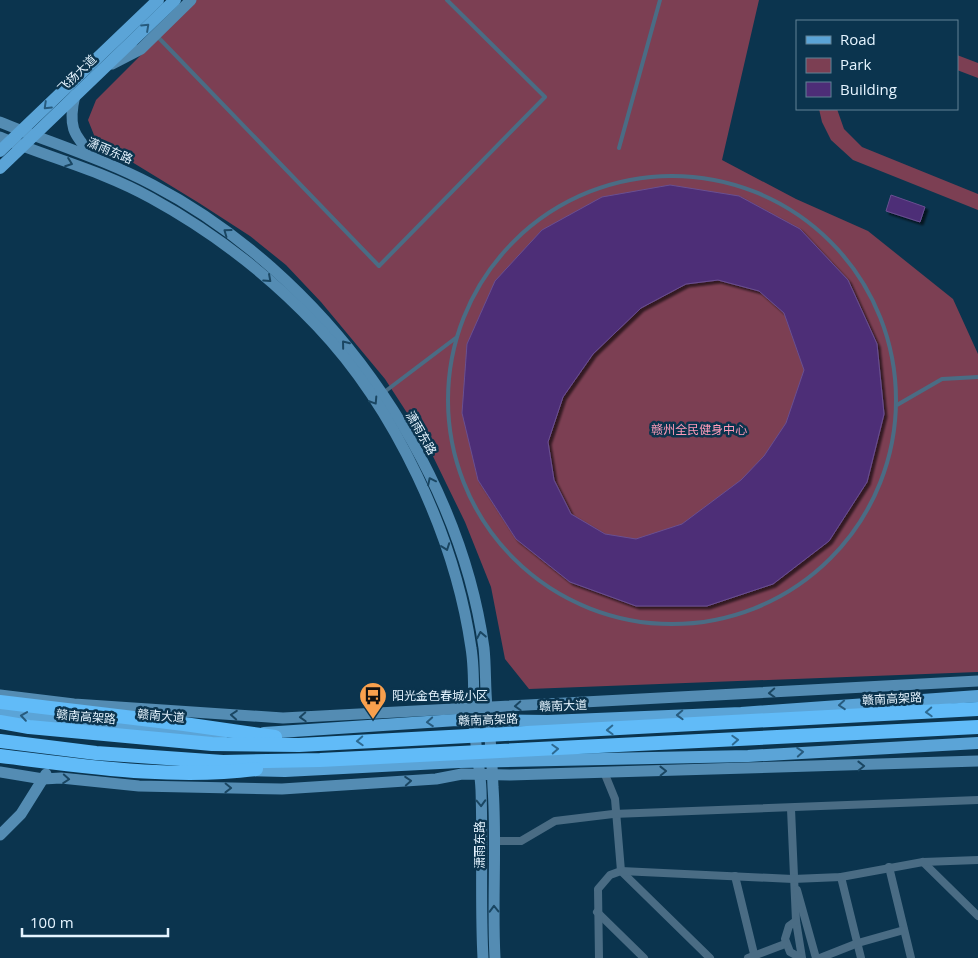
<svg xmlns="http://www.w3.org/2000/svg" width="978" height="958" font-family="'Open Sans','Noto Sans SC',sans-serif">
<style>
.green{fill:#7c3f53}
.building{fill:#4d2d77;stroke:#694f91;fill-rule:evenodd;filter:url(#shadow)}
.lines{fill:none;stroke-linecap:round;stroke-linejoin:round}
.lane{stroke:#4a6c84;stroke-width:4}
.street{stroke:#4a6c84;stroke-width:8}
.secondary{stroke:#548cb3;stroke-width:11}
.primary{stroke:#5ba4d7;stroke-width:12}
.highway-bridge{stroke:#61bbf8;stroke-width:14}
.oneway{stroke:#275b7e}
.oneway2{stroke:#1a4662}
.oneway3{stroke:#2d6a92}
.labels{text-anchor:middle;stroke-width:5;stroke-linejoin:round;paint-order:stroke}
.street-label{font-size:12px;fill:#e5f4ff;stroke:#0b344e}
.park-label{font-size:12px;fill:#ff9cb9;stroke:#0b344e}
.poi-label{font-size:12px;fill:#e5f4ff;stroke:#0b344e;text-anchor:start}
</style>
<defs>
<filter id="shadow"><feDropShadow dx="3" dy="3" stdDeviation="1" flood-color="#0009"/></filter>
</defs>
<rect width="100%" height="100%" fill="#0b344e"/>
<g class="green">
<polygon points="196,0 759,0 722,160 796,199 868,231 953,299 978,354 978,672 529,689 505,659 491,587 465,522 426,442 385,379 321,302 286,265 250,236 199,203 96,140 88,120 96,100"/>
<polygon points="957,55 978,63 978,78 957,70"/>
<polygon points="819,109 837,109 844,129 862,147 978,194 978,210 853,160 831,140 822,122"/>
</g>
<g class="building">
<path d="M670 185 739 196 800 229 848 280 877 344 884 414 867 482 829 541 773 584 707 606H636L570 582 516 539 478 480 462 413 467 344 495 281 542 230 602 197ZM718 280 759 291 784 313 804 370 786 423 764 456 741 480 682 524 636 539 605 534 571 514 554 480 548 442 563 397 593 354 641 308 686 284Z"/>
<polygon points="891,195 925,207 920,222 886,211"/>
</g>
<g class="lines">
<g class="lane">
<polyline points="157,36 379,266 545,97 447,0"/>
<polyline points="619,148 660,0"/>
<circle cx="672" cy="400" r="224"/>
<polyline points="383,393 457,337"/>
<polyline points="897,405 942,379 978,377"/>
</g>
<g class="street">
<polyline points="604,772 615,799 621,871 710,958"/>
<polyline points="791,809 796,921 802,958"/>
<polyline points="494,841 521,841 555,821 613,814 978,800"/>
<polyline points="923,862 978,916"/>
<polyline points="889,867 911,958"/>
<polyline points="735,876 755,958"/>
<polyline points="841,877 861,958"/>
<polyline points="797,890 816,958"/>
<polyline points="597,912 644,958"/>
<polyline points="796,921 789,926 785,939 790,952 801,958"/>
<polyline points="599,958 598,889 610,875 621,871 793,879 841,877 923,862 978,860"/>
<polyline points="748,958 785,944"/>
<polyline points="820,958 858,943 904,930"/>
</g>
<g class="secondary">
<polyline points="112,64 141,49 191,0"/>
<path d="M75 95C68 125 72 135 94 156"/>
<path d="M0 122C51 143 104 159 153 185 321 273 458 459 484 648 486 667 485 687 487 707 490 733 492 760 493 787 497 844 492 901 495 958"/>
<path d="M0 137C50 158 103 171 151 198 213 232 268 274 317 326 395 408 455 536 471 648 475 672 473 698 474 722 475 745 480 767 481 790 483 846 480 902 483 958"/>
<polyline points="0,695 74,704 283,718 978,681"/>
<polyline points="0,772 43,779 61,778 139,786 282,789 436,779 462,774 510,775 978,761"/>
<polyline points="0,835 21,814 46,774"/>
</g>
<g class="primary">
<polyline points="0,151 158,0"/>
<polyline points="0,168 175,0"/>
<polyline points="0,713 72,722 222,734"/>
<polyline points="264,733 457,720 548,721 741,713 978,696"/>
<polyline points="247,770 285,771 459,762 748,756 978,743"/>
</g>
<g class="highway-bridge">
<polyline points="0,702 184,724 275,737"/>
<polyline points="0,722 29,727 212,744 299,745 978,709"/>
<polyline points="0,741 96,753 223,762 320,760 978,727"/>
<path d="M0 756C84 766 171 780 256 769"/>
</g>
</g>
<defs><path id="oneway-chevron" d="M-2-3.5L2.5 0L-2 3.5" fill="none" stroke-width="1.6" stroke-linecap="round" stroke-linejoin="round" transform="scale(1.25)"/></defs>
<g class="oneway">
<use href="#oneway-chevron" transform="translate(146 27) rotate(-43)"/>
<use href="#oneway-chevron" transform="translate(47 106) rotate(136)"/>
<use href="#oneway-chevron" transform="translate(842 705) rotate(176)"/>
<use href="#oneway-chevron" transform="translate(680 715) rotate(178)"/>
<use href="#oneway-chevron" transform="translate(24 716) rotate(-172)"/>
<use href="#oneway-chevron" transform="translate(430 722) rotate(176)"/>
<use href="#oneway-chevron" transform="translate(800 752) rotate(-4)"/>
</g>
<g class="oneway2">
<use href="#oneway-chevron" transform="translate(69 163) rotate(20)"/>
<use href="#oneway-chevron" transform="translate(227 232) rotate(-144)"/>
<use href="#oneway-chevron" transform="translate(268 279) rotate(42)"/>
<use href="#oneway-chevron" transform="translate(345 344) rotate(-129)"/>
<use href="#oneway-chevron" transform="translate(374 401) rotate(57)"/>
<use href="#oneway-chevron" transform="translate(431 481) rotate(-116)"/>
<use href="#oneway-chevron" transform="translate(446 547) rotate(70)"/>
<use href="#oneway-chevron" transform="translate(481 635) rotate(-101)"/>
<use href="#oneway-chevron" transform="translate(772 693) rotate(177)"/>
<use href="#oneway-chevron" transform="translate(518 706) rotate(177)"/>
<use href="#oneway-chevron" transform="translate(234 715) rotate(-176)"/>
<use href="#oneway-chevron" transform="translate(303 717) rotate(177)"/>
<use href="#oneway-chevron" transform="translate(861 766) rotate(-1)"/>
<use href="#oneway-chevron" transform="translate(663 771) rotate(-1)"/>
<use href="#oneway-chevron" transform="translate(66 779) rotate(4)"/>
<use href="#oneway-chevron" transform="translate(408 781) rotate(-4)"/>
<use href="#oneway-chevron" transform="translate(228 788) rotate(1)"/>
<use href="#oneway-chevron" transform="translate(481 803) rotate(88)"/>
<use href="#oneway-chevron" transform="translate(494 909) rotate(-91)"/>
</g>
<g class="oneway3">
<use href="#oneway-chevron" transform="translate(929 712) rotate(177)"/>
<use href="#oneway-chevron" transform="translate(610 730) rotate(178)"/>
<use href="#oneway-chevron" transform="translate(735 740) rotate(-3)"/>
<use href="#oneway-chevron" transform="translate(360 741) rotate(177)"/>
<use href="#oneway-chevron" transform="translate(555 749) rotate(-3)"/>
</g>
<defs>
<symbol id="bus-pin" viewBox="-11 -11 22 30"><path d="M0 17L-7.5 6A9.5 9.5 0 1 1 7.5 6Z" fill="#f9a04d" stroke="#0b344e"/><path d="M-5-6H5V4H4V6H2V4H-2V6H-4V4H-5ZM-3.5-4V0h7V-4ZM-3.5 1.2v1.5H-2V1.2ZM2 1.2v1.5H3.5V1.2Z" fill="#111"/></symbol>
</defs>
<g fill-rule="evenodd">
<use href="#bus-pin" x="357" y="680" width="32" height="43"/>
</g>
<g class="labels">
<g class="street-label">
<text transform="translate(77 74) rotate(-44)" y="4">飞扬大道</text>
<text transform="translate(110 151) rotate(23)" y="4">潇雨东路</text>
<text transform="translate(421 433) rotate(60)" y="4">潇雨东路</text>
<text transform="translate(892 699) rotate(-3)" y="4">赣南高架路</text>
<text transform="translate(563 706) rotate(-2)" y="4">赣南大道</text>
<text transform="translate(161 716) rotate(5)" y="4">赣南大道</text>
<text transform="translate(86 717) rotate(5)" y="4">赣南高架路</text>
<text transform="translate(488 720) rotate(-2)" y="4">赣南高架路</text>
<text transform="translate(480 845) rotate(-90)" y="4">潇雨东路</text>
</g>
<g class="park-label">
<text x="699" y="434">赣州全民健身中心</text>
</g>
<g class="poi-label">
<text x="392" y="700">阳光金色春城小区</text>
</g>
</g>
<rect x="796" y="20" width="162" height="90" fill="#0b344e" stroke="#628195"/>
<rect x="806" y="36" width="25" height="8" fill="#5ba4d7" stroke="#628195"/>
<text x="840" y="45" font-size="15" fill="#e5f4ff">Road</text>
<rect x="806" y="58" width="25" height="15" fill="#7c3f53" stroke="#628195"/>
<text x="840" y="70" font-size="15" fill="#e5f4ff">Park</text>
<rect x="806" y="82" width="25" height="15" fill="#4d2d77" stroke="#628195"/>
<text x="840" y="95" font-size="15" fill="#e5f4ff">Building</text>
<path d="M22 928v8h146v-8" fill="none" stroke="#e5f4ff" stroke-width="2.5"/>
<text x="30" y="928" font-size="15" fill="#e5f4ff" stroke="#0b344e" stroke-width="4" paint-order="stroke">100 m</text>
</svg>
